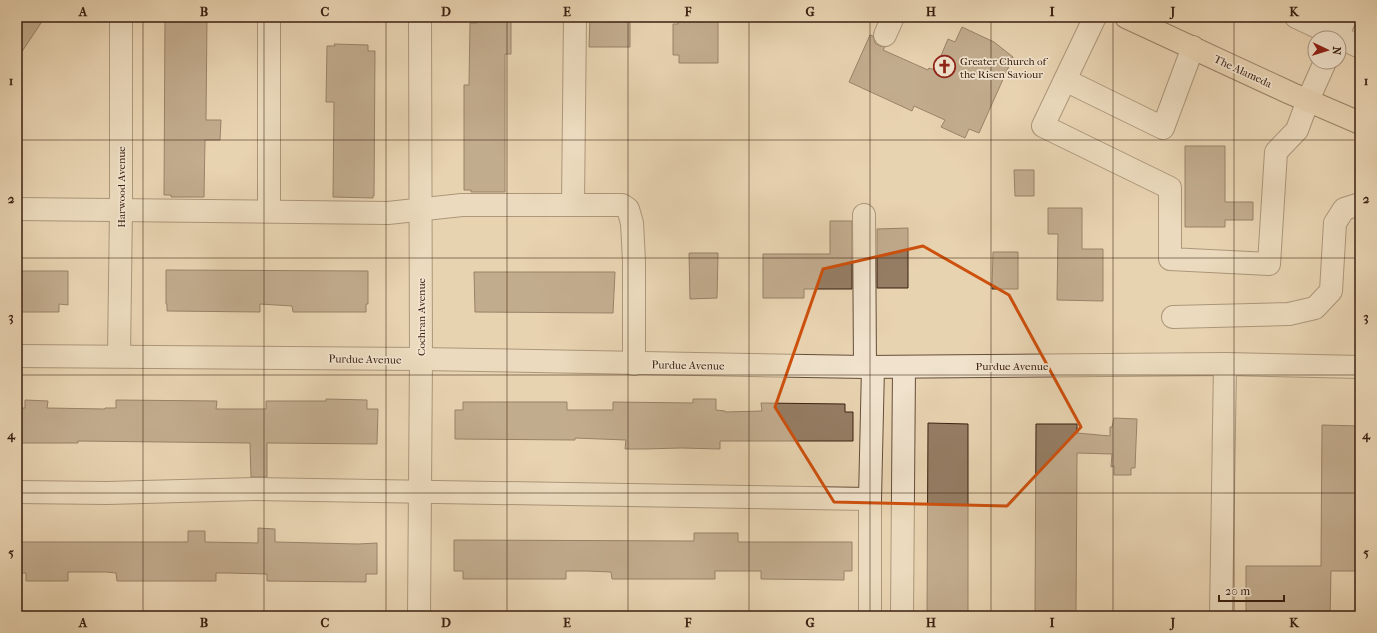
<svg xmlns="http://www.w3.org/2000/svg" width="1377" height="633" font-family="'IM FELL French Canon',serif">
<style>
.building{fill:#957d64;stroke:#3b2011}
.lines{fill:none;stroke-linecap:round;stroke-linejoin:round}
.minor-casing{stroke:#664d39;stroke-width:24}
.major-casing{stroke:#3b2011;stroke-width:24}
.minor{stroke:#f0e2cc;stroke-width:22}
.major{stroke:#e8d3b1;stroke-width:22}
.marked{fill:none;stroke:#ce500d;stroke-width:3;stroke-linejoin:round}
.grid{fill:none;stroke:#3b2011;stroke-width:1;stroke-opacity:0.55}
.labels{text-anchor:middle;stroke-width:3.5;stroke-linejoin:round;paint-order:stroke}
.poi-label{font-size:11px;fill:#3b2011;stroke:#f0e2cc;text-anchor:start}
.street-label{font-size:11px;fill:#3b2011;stroke:#f0e2cc}
.neatline{fill:none;stroke:#3b2011;stroke-width:1.5}
.grid-label{font-size:13px;text-anchor:middle;font-weight:bold;fill:#3b2011}
</style>
<rect width="100%" height="100%" fill="#e8d3b1"/>
<filter id="stains"><feTurbulence type="fractalNoise" baseFrequency=".005" numOctaves="4"/><feColorMatrix values="0 0 0 0 .2 0 0 0 0 .09 0 0 0 0 .02 0 0 0 .5 -.17"/></filter>
<radialGradient id="worn" r=".72"><stop offset=".6" stop-color="#630" stop-opacity="0"/><stop offset="1" stop-color="#630" stop-opacity=".3"/></radialGradient>
<g class="building">
<polygon points="17,17 45,17 17,59"/>
<polygon points="165,17 207,17 206,120 221,120 220,140 205,140 204,197 171,197 171,195 164,195"/>
<polygon points="477,17 511,17 511,54 505,54 505,192 471,192 471,190 464,190 464,85 469,85 470,23 477,23"/>
<polygon points="590,17 630,17 630,47 589,47"/>
<polygon points="678,17 718,17 718,63 679,63 679,55 673,55 673,24 678,24"/>
<polygon points="962,27 994,42 1013,57 979,133 969,129 965,138 941,127 945,120 914,106 912,111 849,82 870,35 873,36 875,43 880,46 885,47 883,50 928,70 929,68 935,70 948,39 955,42"/>
<polygon points="334,44 368,45 368,51 375,51 374,196 373,196 373,198 333,197 334,102 326,102 327,46 335,46"/>
<polygon points="1185,146 1225,146 1225,202 1253,202 1253,220 1225,220 1225,227 1185,227"/>
<polygon points="1014,170 1034,170 1034,196 1015,196"/>
<polygon points="1048,208 1082,208 1082,249 1103,249 1103,301 1057,300 1058,234 1048,234"/>
<polygon points="830,221 852,221 852,289 804,289 804,298 763,298 763,254 830,254"/>
<polygon points="908,228 908,288 877,288 877,229"/>
<polygon points="993,252 1018,252 1018,289 992,289"/>
<polygon points="689,253 718,253 717,298 690,299"/>
<polygon points="166,270 368,271 368,304 366,304 366,312 293,312 292,306 260,304 260,312 167,311 167,304 166,304"/>
<polygon points="17,271 68,271 68,305 59,304 59,312 19,312 19,304 17,304"/>
<polygon points="474,272 615,272 613,313 475,312"/>
<polygon points="326,399 367,400 367,409 378,409 377,444 267,443 267,477 251,477 250,443 78,441 78,443 17,443 17,408 25,408 25,400 48,401 47,408 105,409 105,408 116,408 116,400 217,401 216,409 266,409 266,401 326,401"/>
<polygon points="693,399 716,399 716,410 725,411 725,412 762,411 761,403 845,404 845,412 853,412 853,441 720,441 720,449 682,448 643,449 625,449 626,440 575,438 575,440 455,439 455,410 463,410 463,402 567,402 567,410 613,410 613,402 693,403"/>
<polygon points="1114,418 1137,419 1135,468 1131,468 1131,475 1114,475 1114,466 1111,467 1112,454 1077,453 1076,616 1035,616 1036,424 1077,424 1077,433 1110,436 1110,427 1112,427"/>
<polygon points="928,423 968,424 968,616 927,616"/>
<polygon points="1322,425 1360,426 1360,571 1331,571 1330,616 1246,616 1246,566 1321,566"/>
<polygon points="258,528 275,529 275,542 358,544 377,543 377,574 366,574 366,582 267,581 267,574 227,573 216,573 216,581 117,581 116,573 106,572 68,572 68,581 26,581 26,573 17,573 17,542 188,542 188,531 205,531 205,542 258,543"/>
<polygon points="694,533 738,533 738,542 852,542 852,571 844,571 844,580 761,579 761,571 715,571 715,579 612,579 611,572 587,571 566,571 566,579 463,579 463,571 454,571 454,540 694,541"/>
</g>
<g class="lines">
<defs>
<g id="minor">
<polyline points="269,17 269,211"/>
<polyline points="1095,17 1043,126 1170,188 1170,259 1269,264 1276,152 1297,130 1308,100 1325,62"/>
<polyline points="1296,17 1360,47"/>
<polyline points="885,35 893,17"/>
<polyline points="1336,38 1346,17"/>
<polyline points="1065,80 1163,128 1193,47"/>
<polyline points="573,204 575,17"/>
<polyline points="17,209 388,213 462,205 622,205 628,209 632,223 634,261 634,364"/>
<polyline points="864,215 865,367"/>
<polyline points="1173,317 1289,314 1315,308 1331,291 1335,223 1344,209 1360,204"/>
<polyline points="17,356 421,359 865,367 1225,364 1360,367"/>
<polyline points="119,356 121,210 121,17"/>
<polyline points="17,492 107,493 255,489 870,499"/>
<polyline points="419,616 421,359 420,17"/>
<polyline points="870,616 870,499 873,367"/>
<polyline points="902,616 904,367"/>
<polyline points="1221,616 1225,364"/>
</g>
<polyline id="major" points="1126,17 1290,93 1360,123"/>
</defs>
<use href="#minor" class="minor-casing"/>
<use href="#major" class="major-casing"/>
<use href="#minor" class="minor"/>
<use href="#major" class="major"/>
</g>
<path d="M0 0H1377V633H0ZM923 246 1009 295 1081 427 1007 506 834 502 775 407 823 269Z" fill="#e8d3b1" fill-opacity=".55" fill-rule="evenodd"/>
<path class="marked" d="M923 246 1009 295 1081 427 1007 506 834 502 775 407 823 269Z"/>
<path class="grid" d="M143 17V616M264 17V616M386 17V616M507 17V616M628 17V616M749 17V616M870 17V616M991 17V616M1113 17V616M1234 17V616M17 140H1360M17 258H1360M17 375H1360M17 493H1360"/>
<defs>
<symbol id="church-ring" viewBox="-11 -11 22 22"><circle r="9.5" fill="#f0e2cc" stroke="#8f2418" stroke-width="1.5"/><path d="M-1.2-6h2.4v3.5h3.3v2.4h-3.3V6h-2.4V-.1h-3.3v-2.4h3.3Z" fill="#8f2418"/></symbol>
</defs>
<g fill-rule="evenodd">
<use href="#church-ring" x="932" y="54" width="25" height="25"/>
</g>
<g class="labels">
<g class="poi-label">
<text x="960" y="65">Greater Church of<tspan x="960" dy="13">the Risen Saviour</tspan></text>
</g>
<g class="street-label">
<text transform="translate(1243 71) rotate(25)" y="4">The Alameda</text>
<text transform="translate(121 187) rotate(-90)" y="4">Harwood Avenue</text>
<text transform="translate(421 317) rotate(-90)" y="4">Cochran Avenue</text>
<text transform="translate(365 359) rotate(1)" y="4">Purdue Avenue</text>
<text transform="translate(688 365) rotate(1)" y="4">Purdue Avenue</text>
<text x="1012" y="370">Purdue Avenue</text>
</g>
</g>
<rect width="1377" height="633" fill="none" stroke="#e8d3b1" stroke-width="44"/>
<g transform="translate(1327 50) rotate(94)"><circle r="19" fill="#f0e2cc" stroke="#a89481"/>
<path d="M0-3L7 15L0 10L-7 15Z" fill="#8f2418"/>
<text y="-6" font-size="11" font-weight="bold" text-anchor="middle" fill="#3b2011">N</text>
</g>
<path d="M1219 595v6h65v-6" fill="none" stroke="#3b2011" stroke-width="2"/>
<text x="1225" y="595" font-size="12" fill="#3b2011" stroke="#f0e2cc" stroke-width="3" paint-order="stroke">20 m</text>
<rect x="22" y="22" width="1333" height="589" class="neatline"/>
<g class="grid-label">
<text x="83" y="16">A</text>
<text x="204" y="16">B</text>
<text x="325" y="16">C</text>
<text x="446" y="16">D</text>
<text x="567" y="16">E</text>
<text x="688" y="16">F</text>
<text x="810" y="16">G</text>
<text x="931" y="16">H</text>
<text x="1052" y="16">I</text>
<text x="1173" y="16">J</text>
<text x="1294" y="16">K</text>
<text x="11" y="85">1</text>
<text x="1366" y="85">1</text>
<text x="11" y="203">2</text>
<text x="1366" y="203">2</text>
<text x="11" y="321">3</text>
<text x="1366" y="321">3</text>
<text x="11" y="439">4</text>
<text x="1366" y="439">4</text>
<text x="11" y="557">5</text>
<text x="1366" y="557">5</text>
<text x="83" y="627">A</text>
<text x="204" y="627">B</text>
<text x="325" y="627">C</text>
<text x="446" y="627">D</text>
<text x="567" y="627">E</text>
<text x="688" y="627">F</text>
<text x="810" y="627">G</text>
<text x="931" y="627">H</text>
<text x="1052" y="627">I</text>
<text x="1173" y="627">J</text>
<text x="1294" y="627">K</text>
</g>
<rect width="100%" height="100%" filter="url(#stains)"/>
<rect width="100%" height="100%" fill="url(#worn)"/>
</svg>
